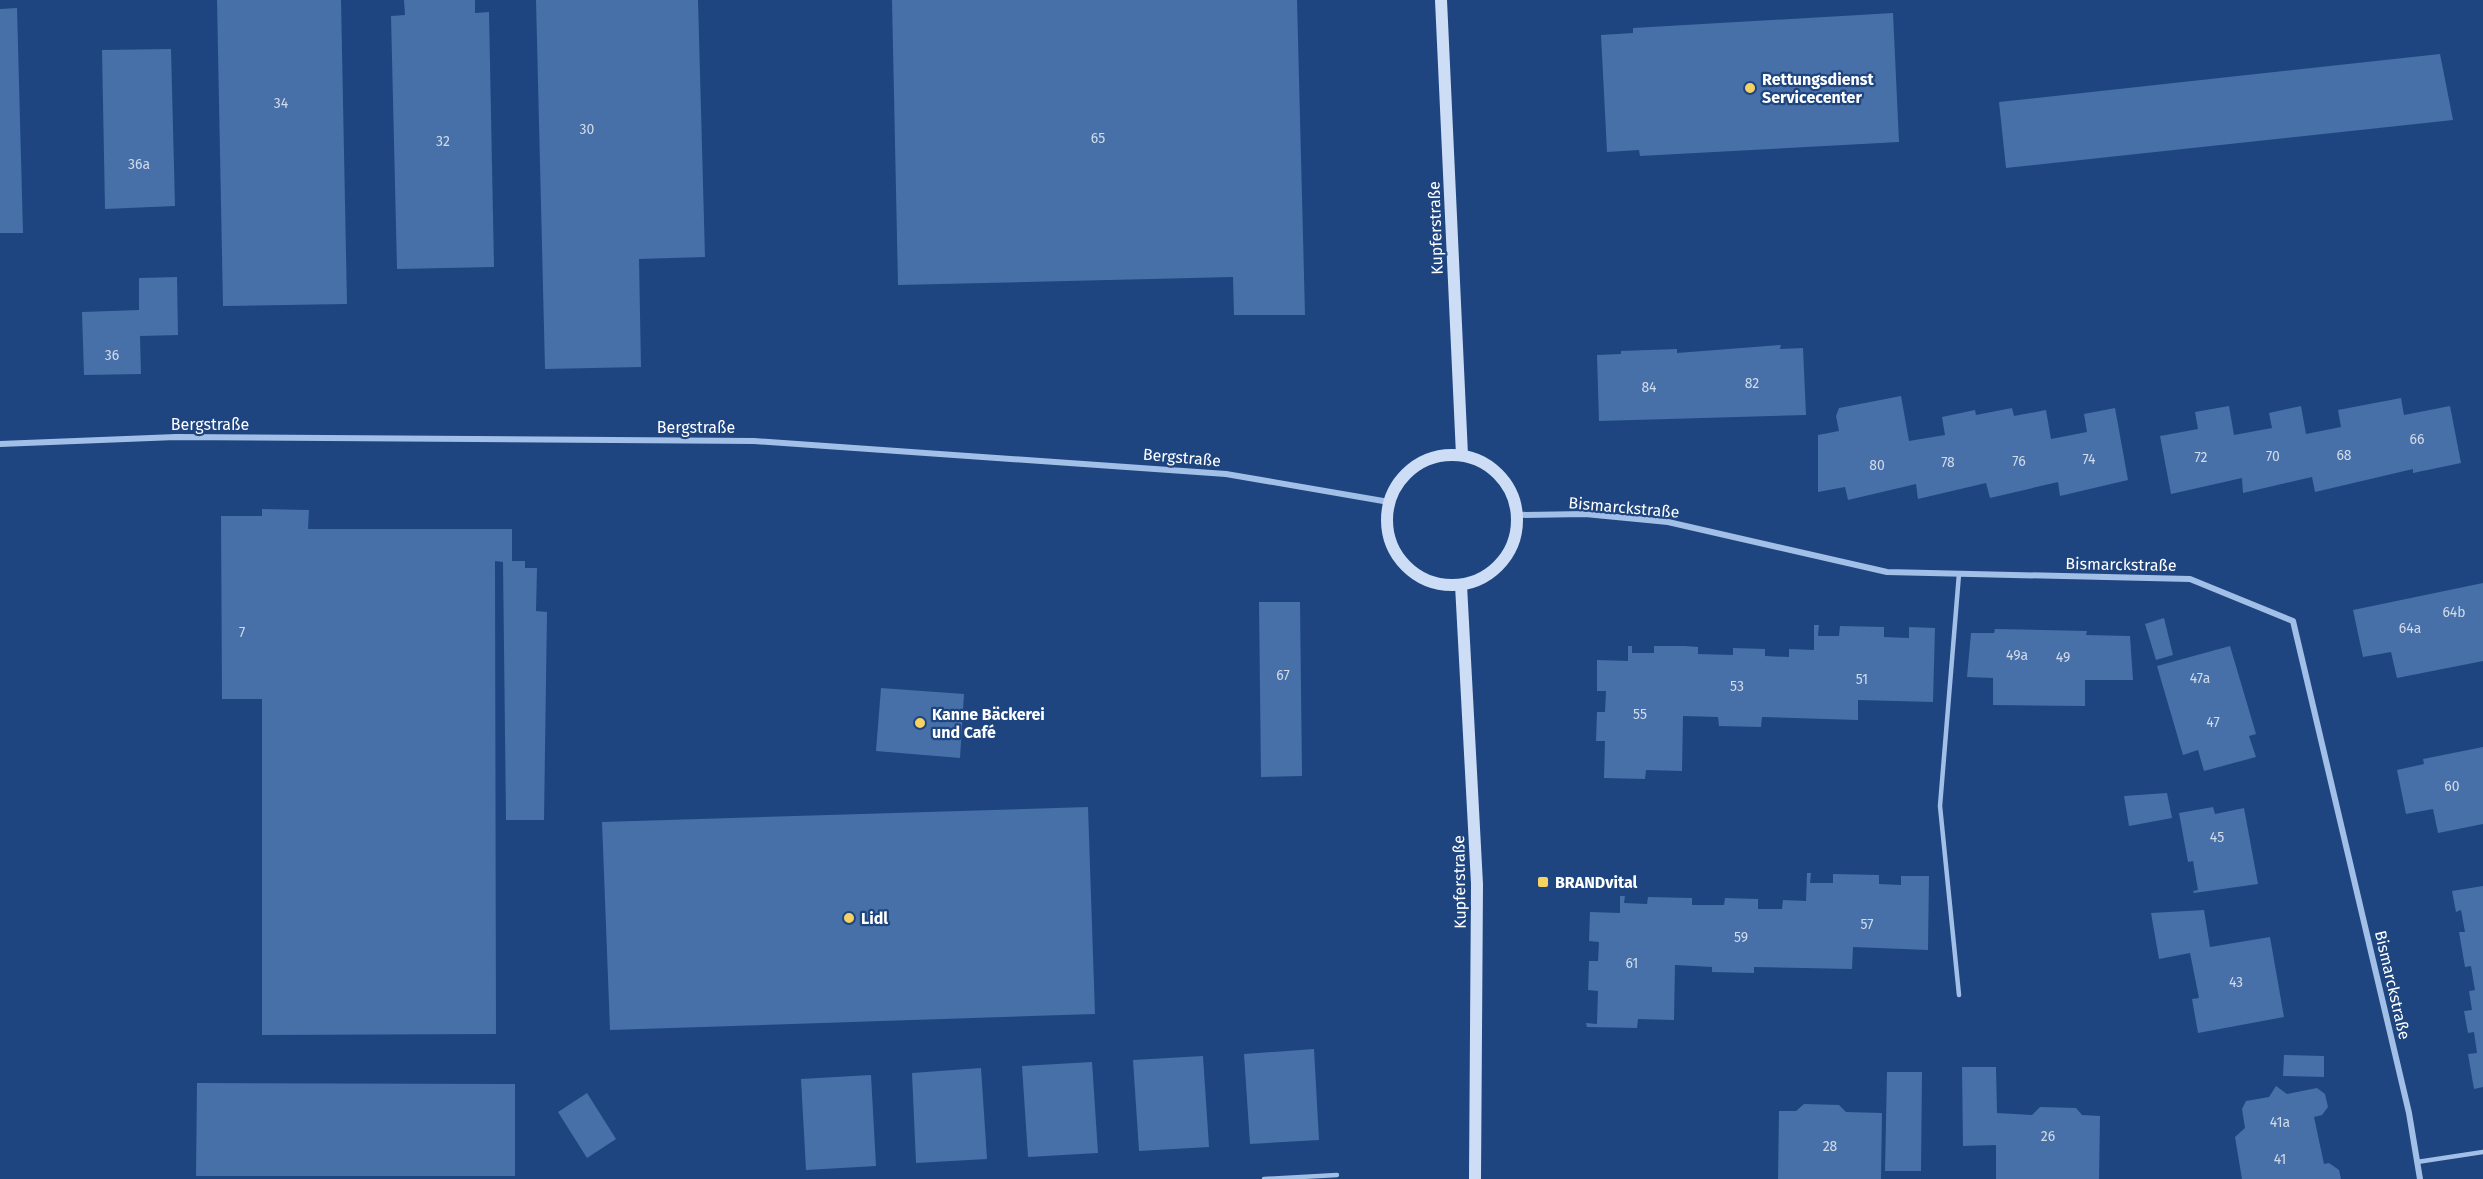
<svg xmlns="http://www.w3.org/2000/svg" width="2483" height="1179" font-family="'Fira Sans',sans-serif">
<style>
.building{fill:#476fa8}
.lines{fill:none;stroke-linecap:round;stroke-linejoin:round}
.lane{stroke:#a2bfe8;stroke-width:4.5}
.street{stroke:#a2bfe8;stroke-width:6}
.secondary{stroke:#cdddf6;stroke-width:12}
.poi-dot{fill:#f7d262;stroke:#1e457f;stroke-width:2}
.labels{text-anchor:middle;stroke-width:4.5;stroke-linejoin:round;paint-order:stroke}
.number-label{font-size:14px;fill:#d1dbe9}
.poi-label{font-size:16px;font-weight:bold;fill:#fff;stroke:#1e457f;text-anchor:start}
.street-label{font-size:16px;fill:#fff;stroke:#1e457f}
</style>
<rect width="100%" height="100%" fill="#1e457f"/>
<g class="building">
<polygon points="217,0 341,0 347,304 223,306"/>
<polygon points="404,0 475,0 475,13 489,12 494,267 397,269 391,16 405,15"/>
<polygon points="536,0 698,0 705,257 639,259 641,367 545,369"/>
<polygon points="892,0 1297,0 1305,315 1234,315 1233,277 898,285"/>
<polygon points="17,8 23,233 0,233 0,9"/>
<polygon points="1893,13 1899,142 1640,156 1639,150 1607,152 1601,35 1633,33 1633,28"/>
<polygon points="171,49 175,206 105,209 102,50"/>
<polygon points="2440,54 2453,120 2006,168 1999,102"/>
<polygon points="177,277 178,335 140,336 141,374 84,375 82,312 139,310 139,278"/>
<polygon points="1781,345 1780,349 1803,348 1806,415 1599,421 1597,355 1621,354 1621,351 1677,349 1677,353"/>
<polygon points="1901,396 1909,441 1945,435 1942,417 1975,410 1976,415 2012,408 2014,416 2046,410 2051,439 2087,432 2084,414 2115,408 2128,480 2060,496 2058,482 1990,498 1986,483 1918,499 1916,484 1848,500 1845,487 1818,492 1818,435 1839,431 1836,416 1839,408"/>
<polygon points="2401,398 2404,415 2450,406 2461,463 2413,473 2413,469 2315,492 2312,477 2243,493 2242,478 2171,494 2160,436 2198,429 2195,412 2229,406 2234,435 2272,428 2269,413 2301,406 2306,434 2341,427 2338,410"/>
<polygon points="262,509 309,510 308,529 512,529 512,561 525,561 525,568 537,568 536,611 547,612 544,820 506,820 503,562 495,561 496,1034 262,1035 262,699 222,699 221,516 262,516"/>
<polygon points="2483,583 2483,661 2397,678 2391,652 2363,657 2353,610"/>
<polygon points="1259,602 1300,602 1302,776 1261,777"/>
<polygon points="2164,618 2173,655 2156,660 2145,624"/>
<polygon points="1814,625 1819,625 1818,636 1839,636 1840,626 1884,627 1884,637 1909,638 1909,627 1935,628 1933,702 1858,700 1858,720 1762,717 1761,727 1719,726 1718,717 1683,716 1682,771 1646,770 1645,779 1604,778 1605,741 1596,741 1597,712 1605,712 1606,691 1597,691 1597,660 1628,661 1628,646 1632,646 1632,653 1654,653 1654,646 1685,646 1698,647 1698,654 1733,655 1733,648 1765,649 1765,656 1789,657 1789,649 1814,650"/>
<polygon points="1995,629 2087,631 2086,635 2130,636 2133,680 2085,680 2085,706 1993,705 1993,678 1967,677 1971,633 1994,633"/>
<polygon points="2230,646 2256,734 2249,736 2256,757 2204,771 2198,750 2183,755 2157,666"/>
<polygon points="881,688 964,694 960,758 876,751"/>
<polygon points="2483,747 2483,824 2438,833 2433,809 2406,814 2397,770 2424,764 2423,759"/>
<polygon points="2167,793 2172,818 2129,826 2124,796"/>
<polygon points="1088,807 1095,1014 610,1030 602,822"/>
<polygon points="2213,807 2215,814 2244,808 2258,884 2194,893 2193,891 2198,890 2193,861 2188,862 2179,813"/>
<polygon points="1807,873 1811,873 1810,883 1833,883 1833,874 1879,875 1879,884 1901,885 1901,876 1929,876 1928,950 1853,947 1852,969 1754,967 1754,973 1712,972 1712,967 1675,965 1674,1020 1638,1019 1637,1028 1587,1027 1586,1023 1597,1024 1598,991 1588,990 1589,961 1598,961 1599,942 1589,941 1590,912 1620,913 1620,896 1625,896 1624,903 1647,904 1648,897 1692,898 1692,905 1724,905 1725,898 1758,899 1758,909 1782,909 1783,900 1806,901"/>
<polygon points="2483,886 2483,1087 2474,1089 2468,1054 2477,1053 2474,1032 2468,1033 2464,1011 2472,1010 2469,991 2475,990 2471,966 2465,967 2459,932 2465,932 2461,910 2456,912 2452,891"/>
<polygon points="2204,910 2210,947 2270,937 2284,1017 2198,1033 2192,999 2199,998 2190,953 2159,959 2151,913"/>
<polygon points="1314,1049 1319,1140 1250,1144 1244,1054"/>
<polygon points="2284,1055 2324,1056 2324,1077 2283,1076"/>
<polygon points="1203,1056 1209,1147 1139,1151 1133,1060"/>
<polygon points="1092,1062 1098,1153 1028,1157 1022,1066"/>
<polygon points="1962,1067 1996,1067 1997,1113 2032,1115 2040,1107 2076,1108 2082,1115 2100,1116 2099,1179 1996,1179 1996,1145 1963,1146"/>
<polygon points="981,1068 987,1159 916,1163 912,1073"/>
<polygon points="1887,1072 1922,1072 1921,1171 1885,1171"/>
<polygon points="871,1075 876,1166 806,1170 801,1079"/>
<polygon points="197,1083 515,1084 515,1176 196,1176"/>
<polygon points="2276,1086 2287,1094 2317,1088 2325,1094 2328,1107 2322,1115 2314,1117 2324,1164 2329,1163 2339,1170 2341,1179 2242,1179 2235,1137 2245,1128 2242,1109 2246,1101 2269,1097"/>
<polygon points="587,1093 616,1139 587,1158 558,1112"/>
<polygon points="1804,1104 1839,1105 1846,1112 1882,1113 1881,1179 1778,1179 1779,1111 1796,1111"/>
</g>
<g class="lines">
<g class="lane">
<polyline points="1959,995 1940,806 1959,574"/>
<polyline points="2417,1162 2483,1152"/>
<polyline points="1264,1179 1337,1175"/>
</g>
<g class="street">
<polyline points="0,444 176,437 754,441 1226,474 1389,502"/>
<polyline points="1517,515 1585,514 1668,522 1887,572 2190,579 2293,621 2409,1113 2420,1179"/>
</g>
<g class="secondary">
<polyline points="1441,0 1462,455"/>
<circle cx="1452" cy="520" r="65"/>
<polyline points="1461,585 1477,884 1475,1179"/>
</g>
</g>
<g class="poi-dot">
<circle cx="1750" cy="88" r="6"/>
<circle cx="920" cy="723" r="6"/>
<rect x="1537" y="876" width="12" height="12" rx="3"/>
<circle cx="849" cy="918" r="6"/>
</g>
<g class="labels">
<g class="number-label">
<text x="281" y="108">34</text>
<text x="587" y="134">30</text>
<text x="1098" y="143">65</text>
<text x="443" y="146">32</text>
<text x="139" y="169">36a</text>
<text x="112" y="360">36</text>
<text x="1752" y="388">82</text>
<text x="1649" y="392">84</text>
<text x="2417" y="444">66</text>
<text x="2344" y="460">68</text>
<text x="2273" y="461">70</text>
<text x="2201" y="462">72</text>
<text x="2089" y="464">74</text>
<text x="2019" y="466">76</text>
<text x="1948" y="467">78</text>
<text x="1877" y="470">80</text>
<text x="2454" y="617">64b</text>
<text x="2410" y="633">64a</text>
<text x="242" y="637">7</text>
<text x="2017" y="660">49a</text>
<text x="2063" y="662">49</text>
<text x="1283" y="680">67</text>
<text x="2200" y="683">47a</text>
<text x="1862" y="684">51</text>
<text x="1737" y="691">53</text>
<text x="1640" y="719">55</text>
<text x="2213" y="727">47</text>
<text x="2452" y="791">60</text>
<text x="2217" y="842">45</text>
<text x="1867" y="929">57</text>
<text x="1741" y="942">59</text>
<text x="1632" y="968">61</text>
<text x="2236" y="987">43</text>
<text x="2280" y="1127">41a</text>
<text x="2048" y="1141">26</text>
<text x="1830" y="1151">28</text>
<text x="2280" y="1164">41</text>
</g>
<g class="poi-label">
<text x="1762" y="85">Rettungsdienst<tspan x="1762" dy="18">Servicecenter</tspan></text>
<text x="932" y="720">Kanne Bäckerei<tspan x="932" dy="18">und Café</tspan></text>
<text x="1555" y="888">BRANDvital</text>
<text x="861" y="924">Lidl</text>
</g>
<g class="street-label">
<text transform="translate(1435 228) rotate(-92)" y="6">Kupferstraße</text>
<text x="210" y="430">Bergstraße</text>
<text x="696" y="433">Bergstraße</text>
<text transform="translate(1182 457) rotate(5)" y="6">Bergstraße</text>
<text transform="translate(1624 507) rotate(5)" y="6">Bismarckstraße</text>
<text transform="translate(2121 564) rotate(1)" y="6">Bismarckstraße</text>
<text transform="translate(1459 882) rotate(-91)" y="6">Kupferstraße</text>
<text transform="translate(2393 985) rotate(77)" y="6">Bismarckstraße</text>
</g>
</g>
</svg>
